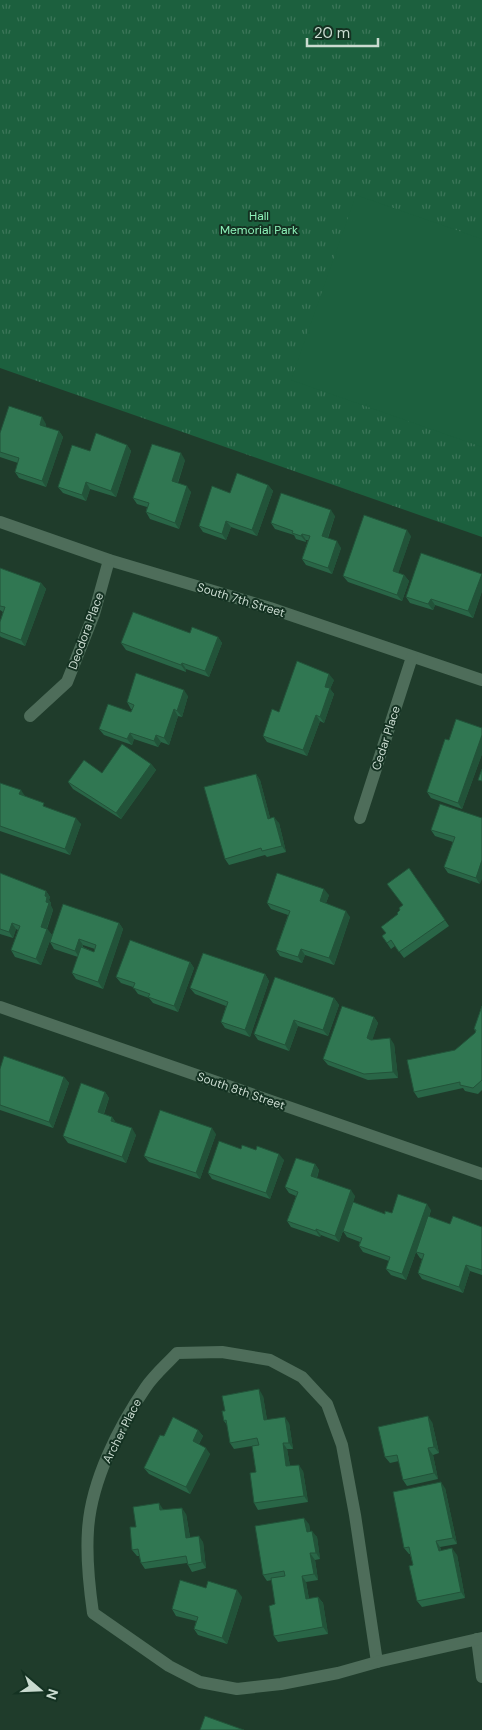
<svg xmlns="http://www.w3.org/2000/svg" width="482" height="1730" font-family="'DM Sans',sans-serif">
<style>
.grass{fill:url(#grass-tufts)}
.pitch{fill:#1c603e}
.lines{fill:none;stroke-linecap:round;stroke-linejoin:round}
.minor{stroke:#4e6d5a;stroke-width:12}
.wall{fill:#296647;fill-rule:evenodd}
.shaded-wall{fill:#225339}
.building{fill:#307752;stroke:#225339}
.labels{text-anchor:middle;stroke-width:4;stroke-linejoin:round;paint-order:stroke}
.park-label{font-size:12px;fill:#8df0b8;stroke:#143222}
.street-label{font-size:12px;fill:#cadbd0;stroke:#143222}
</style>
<defs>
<pattern id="grass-tufts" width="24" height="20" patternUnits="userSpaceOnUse" patternTransform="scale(1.25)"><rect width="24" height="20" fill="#1c603e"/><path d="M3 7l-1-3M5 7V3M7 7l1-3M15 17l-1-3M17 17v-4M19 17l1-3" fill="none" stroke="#3c7659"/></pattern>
</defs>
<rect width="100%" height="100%" fill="#1f3c2b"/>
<polygon class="grass" points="0,0 482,0 482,537 0,368"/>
<polygon class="pitch" points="356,195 482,239 482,447 291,380"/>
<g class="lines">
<g class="minor">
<polyline points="0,522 109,560 270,608 482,680"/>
<polyline points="30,716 67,682 94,614 109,560"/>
<polyline points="360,818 412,657"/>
<polyline points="0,1007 482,1174"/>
<path d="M222 1352 270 1360 302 1377 327 1404 342 1445 355 1515 377 1662 338 1673 281 1684 237 1689 200 1682 169 1666 93 1613C89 1585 86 1558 88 1530 91 1481 119 1426 146 1387 155 1374 167 1364 177 1353Z"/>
<polyline points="477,1639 482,1677"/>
<polyline points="377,1662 482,1638"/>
</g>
</g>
<g class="wall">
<polygon points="46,424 45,427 59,431 63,437 46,487 19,478 15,472 18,463 0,457 0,433"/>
<polygon points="127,445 131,451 116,497 90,489 86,501 63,493 58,487 90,451"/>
<polygon points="185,460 178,483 191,492 179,529 150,519 146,512 147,507 137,504 133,498"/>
<polygon points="268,485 273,491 257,536 231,527 226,540 203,532 199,526 230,493"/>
<polygon points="335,516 328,538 341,548 332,574 306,565 302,559 308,540 306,540 306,542 296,539 294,535 275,529 271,523"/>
<polygon points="411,536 398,573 404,575 409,581 402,601 348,582 343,576"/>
<polygon points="0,568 41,583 46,589 25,646 1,637 0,636 0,622 3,612 0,610"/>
<polygon points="482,574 482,591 473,618 435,605 433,610 410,603 406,597"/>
<polygon points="190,633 218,637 222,643 209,677 186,669 186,672 126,650 121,643"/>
<polygon points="334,680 330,689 334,694 324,723 320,721 307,756 267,742 263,736 279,712"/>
<polygon points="188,696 182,717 178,716 169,745 161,742 158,747 134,739 132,745 104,735 99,729 131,712 133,709 131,709 127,702"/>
<polygon points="482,728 482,754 462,809 431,798 427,792 449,740"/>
<polygon points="151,764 156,770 121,819 73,789 68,782 102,773"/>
<polygon points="256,774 260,780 270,818 279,823 286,852 267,857 265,855 229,865 225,859"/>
<polygon points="0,783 48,808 81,824 70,855 0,831"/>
<polygon points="440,804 480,884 448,873 444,867 453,842 435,836 431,830"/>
<polygon points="409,868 449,926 404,958 395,946 391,949 382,936 386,933 398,914 403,905"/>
<polygon points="0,873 46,891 50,897 49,900 51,903 51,906 53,910 47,929 52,935 41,965 15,957 11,950 18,930 16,929 13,938 0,934"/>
<polygon points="329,895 326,903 350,917 334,965 305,955 302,963 280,956 276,950 288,915 271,909 267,903"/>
<path d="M119 923 123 929 103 989 76 979 72 973 78 957 54 949 50 942ZM83 945 95 949 94 952 83 947Z"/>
<polygon points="190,962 194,968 178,1012 153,1003 149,998 138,994 133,987 121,983 116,977"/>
<polygon points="265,974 269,981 250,1037 225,1028 221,1022 226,1006 195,994 190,988"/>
<polygon points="334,998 339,1005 328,1036 298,1026 289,1051 258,1040 254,1034"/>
<polygon points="482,1006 482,1090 478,1094 465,1091 463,1088 418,1098 414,1092 475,1033 475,1031 474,1029"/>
<polygon points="374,1017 378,1023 372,1040 394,1044 398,1078 368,1080 328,1065 323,1059"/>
<polygon points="0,1069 64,1077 69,1083 53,1128 0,1110"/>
<polygon points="105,1092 109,1098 104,1114 112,1117 116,1123 136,1135 126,1163 68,1143 63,1136"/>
<polygon points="216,1134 200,1179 149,1162 144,1156"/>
<polygon points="241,1149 284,1160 270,1199 212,1179 208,1173"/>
<polygon points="315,1164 319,1170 317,1178 355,1196 353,1202 385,1214 431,1210 429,1217 450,1224 482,1227 482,1275 470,1271 463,1293 422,1279 418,1273 422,1259 420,1258 416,1252 406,1280 391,1275 386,1269 389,1261 363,1252 359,1246 360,1242 347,1237 343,1231 339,1242 321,1235 320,1237 291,1227 287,1221 296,1196 289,1193 285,1187"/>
<polygon points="263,1396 267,1420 289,1423 293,1449 287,1449 290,1466 303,1471 308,1502 258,1510 254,1503 256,1472 252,1446 234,1449 230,1443 227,1425 224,1421 225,1411"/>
<polygon points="432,1422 439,1453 433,1455 438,1479 407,1486 403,1480 399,1461 390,1463 385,1457"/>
<polygon points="198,1430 203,1436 199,1444 210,1454 190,1494 149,1474 144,1468 164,1436"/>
<polygon points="445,1488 457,1544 440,1547 441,1550 457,1555 465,1598 422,1607 417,1601 413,1565 410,1554 409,1554 404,1548"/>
<polygon points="163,1509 163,1510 186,1514 190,1537 203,1542 206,1568 192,1572 188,1565 187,1563 145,1569 141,1563 139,1556 137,1556 132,1550 136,1527"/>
<polygon points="309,1524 310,1531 317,1537 320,1559 315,1560 318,1580 306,1582 309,1599 318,1597 323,1603 328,1634 278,1642 274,1636 275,1604 272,1580 267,1581 263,1575"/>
<polygon points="206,1588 242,1597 227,1644 198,1635 194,1629 196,1621 176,1616 172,1609"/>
</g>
<g class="shaded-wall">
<polygon points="42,417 46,424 44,431 40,425"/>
<polygon points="59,431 63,437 46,487 42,481"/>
<polygon points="127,445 131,451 116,497 111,491"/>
<polygon points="181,453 185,460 176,487 172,481"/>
<polygon points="86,482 90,489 86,501 82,495"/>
<polygon points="268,485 273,491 257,536 252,530"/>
<polygon points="187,486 191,492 179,529 175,523"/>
<polygon points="331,510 335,516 326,542 322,536"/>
<polygon points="226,521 231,527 226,540 222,534"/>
<polygon points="407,530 411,536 397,577 393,571"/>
<polygon points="302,534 306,540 306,542 301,536"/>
<polygon points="337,541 341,548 332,574 328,568"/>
<polygon points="482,574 482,591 473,618 468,611"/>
<polygon points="404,575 409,581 402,601 397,595"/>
<polygon points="41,583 46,589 25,646 21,640"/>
<polygon points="431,599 435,605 433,610 428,604"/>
<polygon points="218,637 222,643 209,677 205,671"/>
<polygon points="182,663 186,669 186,672 181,665"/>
<polygon points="329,674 334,680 330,689 334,694 324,723 320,717 325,687"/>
<polygon points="184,690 188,696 182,717 177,711"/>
<polygon points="174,709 178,716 169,745 164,738"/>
<polygon points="316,715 320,721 307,756 303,750"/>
<polygon points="130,733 134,739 132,745 127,739"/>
<polygon points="156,735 161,742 158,747 154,741"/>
<polygon points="482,735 482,754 462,809 458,803"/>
<polygon points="151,764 156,770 121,819 116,813"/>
<polygon points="256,774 260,780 272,825 268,819"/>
<polygon points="21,790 25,796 19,794"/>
<polygon points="274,817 279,823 286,852 282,846"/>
<polygon points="76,818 81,824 70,855 65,849"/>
<polygon points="482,860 482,879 480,884 476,878"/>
<polygon points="324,889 329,895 324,908 320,901"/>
<polygon points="46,891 50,897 49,900 51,903 51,906 53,910 45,933 41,927 46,902 45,896"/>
<polygon points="346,911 350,917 334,965 329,958"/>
<polygon points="12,923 16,929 13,938 9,932"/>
<polygon points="119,923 123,929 103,989 98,982"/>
<polygon points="47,929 52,935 41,965 36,959"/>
<polygon points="79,939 83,945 79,957 75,951"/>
<polygon points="301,949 305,955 302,963 298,957"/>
<polygon points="190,962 194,968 178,1012 174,1006"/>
<polygon points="265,974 269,981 250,1037 245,1030"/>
<polygon points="334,998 339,1005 328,1036 323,1030"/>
<polygon points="374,1017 378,1023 371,1044 367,1038"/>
<polygon points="294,1020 298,1026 289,1051 285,1045"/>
<polygon points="390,1038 394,1044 398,1078 393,1072"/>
<polygon points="64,1077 69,1083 53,1128 49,1122"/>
<polygon points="105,1092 109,1098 102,1118 98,1112"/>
<polygon points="112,1117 117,1124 111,1121"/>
<polygon points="132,1128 136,1135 126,1163 122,1157"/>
<polygon points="212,1128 216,1134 200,1179 196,1173"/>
<polygon points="279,1154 284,1160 270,1199 266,1193"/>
<polygon points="315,1164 319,1170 315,1182 311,1176"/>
<polygon points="351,1190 355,1196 339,1242 335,1236"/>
<polygon points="427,1204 431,1210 406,1280 402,1274"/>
<polygon points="316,1229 321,1235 320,1237 316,1231"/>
<polygon points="466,1265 470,1271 463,1293 459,1287"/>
<polygon points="259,1389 263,1396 268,1426 264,1420"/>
<polygon points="428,1416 432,1422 439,1453 434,1447"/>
<polygon points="285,1417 289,1423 293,1449 289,1443"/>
<polygon points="198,1430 203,1436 197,1447 193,1441"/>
<polygon points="283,1443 287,1449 291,1472 286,1466"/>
<polygon points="206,1448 210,1454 190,1494 186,1487"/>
<polygon points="428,1448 433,1455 438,1479 434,1473"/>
<polygon points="299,1465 303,1471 308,1502 304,1496"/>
<polygon points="441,1482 445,1488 457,1544 453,1538"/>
<polygon points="159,1503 163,1509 165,1516 160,1510"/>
<polygon points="182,1508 186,1514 191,1544 186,1538"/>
<polygon points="304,1518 309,1524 311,1538 307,1532"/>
<polygon points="312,1531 317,1537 320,1559 316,1553"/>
<polygon points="199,1536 203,1542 206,1568 202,1562"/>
<polygon points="436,1541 440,1547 443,1557 439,1551"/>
<polygon points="452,1548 457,1555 465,1598 461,1592"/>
<polygon points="310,1553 315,1560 318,1580 314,1574"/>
<polygon points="302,1576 306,1582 310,1606 306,1599"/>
<polygon points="237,1590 242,1597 227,1644 222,1638"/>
<polygon points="318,1597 323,1603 328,1634 323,1627"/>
</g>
<g class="building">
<polygon points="9,406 42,417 40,425 59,431 42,481 15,472 19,458 0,452 0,433"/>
<polygon points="96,433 127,445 111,491 86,482 82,495 58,487 72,445 90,451"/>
<polygon points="152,444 181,453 172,481 187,486 175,523 146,512 149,503 133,498"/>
<polygon points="237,473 268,485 252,530 226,521 222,534 199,526 212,486 230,493"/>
<polygon points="281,493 331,510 322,536 337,541 328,568 302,559 310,536 302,534 301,536 292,533 293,531 271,523"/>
<polygon points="364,515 407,530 393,571 404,575 397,595 343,576"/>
<polygon points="421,553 482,574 468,611 431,599 428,604 406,597"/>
<polygon points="0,568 41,583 21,640 0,632 0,622 5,607 0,606"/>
<polygon points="133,612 190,633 192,627 218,637 205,671 182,663 181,665 121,643"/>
<polygon points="297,661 329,674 325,687 330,688 320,717 316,715 303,750 263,736 272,709 279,712"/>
<polygon points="136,673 184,690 177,711 174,709 164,738 156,735 154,741 130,733 127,739 99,729 108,704 131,712 134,705 127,702"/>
<polygon points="456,719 482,728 482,735 458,803 427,792 445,739 449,740"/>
<polygon points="122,744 151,764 116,813 68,782 84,760 102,773"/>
<polygon points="482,769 482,781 478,780"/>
<polygon points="256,774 268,819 274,817 282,846 262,851 261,848 225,859 204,787"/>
<polygon points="0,783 21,790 19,794 44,803 43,806 76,818 65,849 0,826"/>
<polygon points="440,804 482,818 482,860 476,878 444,867 455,837 431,830"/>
<polygon points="409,868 445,920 399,952 391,940 387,943 382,936 386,933 381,927 398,914 397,913 400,910 399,908 403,905 387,884"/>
<polygon points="0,873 46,891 45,896 47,897 46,902 49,903 41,927 47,929 36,959 11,950 20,926 12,923 9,932 0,929"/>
<polygon points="277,873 324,889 320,901 346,911 329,958 301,949 298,957 276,950 290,911 267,903"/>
<polygon points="63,904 119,923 98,982 72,973 81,947 94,952 96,945 79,939 75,951 50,942"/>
<polygon points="130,940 190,962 174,1006 148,997 150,994 133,988 135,983 116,977"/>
<polygon points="203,953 265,974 245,1030 221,1022 228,1002 190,988"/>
<polygon points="275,977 334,998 323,1030 294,1020 285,1045 254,1034"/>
<polygon points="342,1006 374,1017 367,1038 371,1040 390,1038 393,1072 364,1074 323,1059"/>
<polygon points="482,1006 482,1080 473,1088 460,1085 460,1082 414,1092 407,1060 455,1050 475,1033 476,1030 474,1029"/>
<polygon points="4,1056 64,1077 49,1122 0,1105 0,1069"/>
<polygon points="81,1083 105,1092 98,1112 112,1117 111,1121 132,1128 122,1157 63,1136"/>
<polygon points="160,1110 212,1128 196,1173 144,1156"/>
<polygon points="219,1141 241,1149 242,1145 256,1150 257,1146 279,1154 266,1193 208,1173"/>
<polygon points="296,1158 315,1164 311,1176 351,1190 335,1236 316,1229 316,1231 287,1221 298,1192 285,1187"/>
<polygon points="398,1194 427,1204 402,1274 386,1269 390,1257 359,1246 362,1238 343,1231 353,1202 385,1214 385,1211 392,1213"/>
<polygon points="428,1216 450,1224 453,1216 482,1227 482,1270 466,1265 459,1287 418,1273 424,1254 416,1252"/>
<polygon points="259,1389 264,1420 285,1417 289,1443 283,1443 286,1466 299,1465 304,1496 254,1503 250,1473 256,1472 252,1446 259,1445 257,1438 230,1443 226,1420 224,1421 222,1411 225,1411 222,1396"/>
<polygon points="428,1416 434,1447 428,1448 434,1473 403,1480 397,1455 385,1457 378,1427"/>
<polygon points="173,1417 198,1430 193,1441 206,1448 186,1487 144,1468 160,1435 164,1436"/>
<polygon points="441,1482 453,1538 436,1541 439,1551 452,1548 461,1592 417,1601 409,1566 413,1565 409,1547 404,1548 393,1492"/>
<polygon points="159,1503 160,1510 182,1508 186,1538 199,1536 202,1562 188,1565 186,1556 141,1563 138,1549 132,1550 130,1527 136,1527 133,1507"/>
<polygon points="304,1518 307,1532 312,1531 316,1553 310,1553 314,1574 302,1576 306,1599 318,1597 323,1627 274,1636 269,1606 275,1604 271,1578 285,1576 284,1571 263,1575 255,1526"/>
<polygon points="180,1580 206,1588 208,1581 237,1590 222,1638 194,1629 198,1617 172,1609"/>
<polygon points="205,1716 244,1730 200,1730"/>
</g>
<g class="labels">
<g class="park-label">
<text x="259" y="220">Hall<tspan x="259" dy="14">Memorial Park</tspan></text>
</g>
<g class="street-label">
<text transform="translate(241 600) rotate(17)" y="4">South 7th Street</text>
<text transform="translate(86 631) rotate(-70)" y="4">Deodora Place</text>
<text transform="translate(386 738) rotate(-72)" y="4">Cedar Place</text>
<text transform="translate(241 1091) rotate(19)" y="4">South 8th Street</text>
<text transform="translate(122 1431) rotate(-63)" y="4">Archer Place</text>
</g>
</g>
<g transform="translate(40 1690) rotate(109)" stroke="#143222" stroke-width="4" paint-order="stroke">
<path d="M0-4L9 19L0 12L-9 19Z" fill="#cadbd0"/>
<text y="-8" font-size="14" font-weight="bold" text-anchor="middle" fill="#cadbd0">N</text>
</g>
<path d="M307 38v8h71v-8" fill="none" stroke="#cadbd0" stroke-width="2.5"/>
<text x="314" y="38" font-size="15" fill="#cadbd0" stroke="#143222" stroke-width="4" paint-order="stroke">20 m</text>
</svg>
